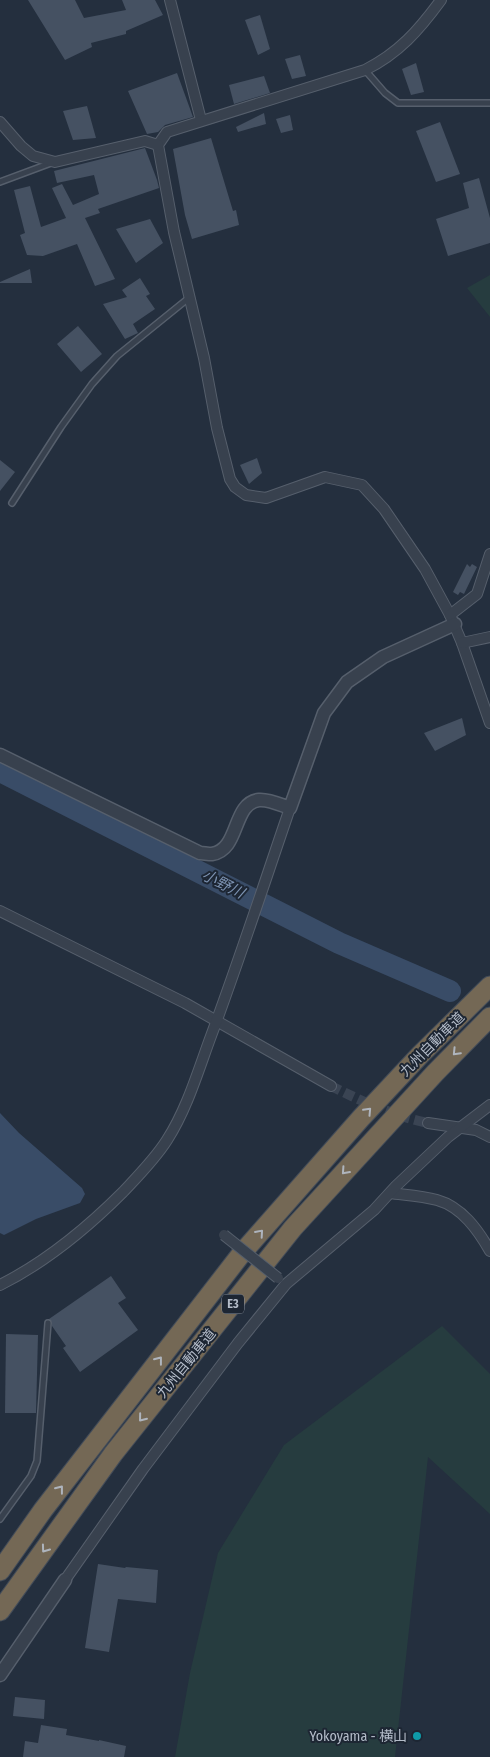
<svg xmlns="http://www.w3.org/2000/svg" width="490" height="1757" font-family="'Fira Sans Condensed','Noto Sans JP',sans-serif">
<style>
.green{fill:#263c3f}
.water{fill:#394c67}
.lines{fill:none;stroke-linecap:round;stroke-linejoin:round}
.river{stroke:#394c67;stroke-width:22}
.building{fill:#455162}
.minor-tunnel{stroke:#3a4453;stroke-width:10;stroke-dasharray:10 5;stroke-linecap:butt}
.service-casing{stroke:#565f6c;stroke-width:8}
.minor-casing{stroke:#565f6c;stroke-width:12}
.tertiary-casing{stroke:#565f6c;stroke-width:15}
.motorway-casing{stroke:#434c59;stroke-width:21}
.service{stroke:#38414e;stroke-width:5}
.minor{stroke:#38414e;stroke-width:10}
.tertiary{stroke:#38414e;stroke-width:12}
.motorway{stroke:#746855;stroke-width:19}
.minor-bridge-casing{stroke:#565f6c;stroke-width:12;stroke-linecap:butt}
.minor-bridge{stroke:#38414e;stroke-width:10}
.oneway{stroke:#aeb4bd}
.culture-dot{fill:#0f9aa8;stroke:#1d2633;stroke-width:2}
.labels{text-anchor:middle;stroke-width:4;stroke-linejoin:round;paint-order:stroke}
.shield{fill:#1d2633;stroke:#878f9c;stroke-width:1}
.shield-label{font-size:12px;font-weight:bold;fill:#b4bcc9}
.street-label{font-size:14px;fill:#b4bcc9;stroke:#1d2633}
.poi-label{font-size:14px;fill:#b4bcc9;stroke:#1d2633;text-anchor:end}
.water-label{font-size:15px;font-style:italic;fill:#7c92b1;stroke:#1d2633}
</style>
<rect width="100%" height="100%" fill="#242f3e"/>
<g class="green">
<polygon points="490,275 490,317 467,288"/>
<polygon points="442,1326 490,1374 490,1514 428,1457 395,1757 175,1757 190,1673 218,1553 284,1445"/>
</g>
<polygon class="water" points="0,1113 19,1133 82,1188 85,1194 80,1203 36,1219 4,1235 0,1233"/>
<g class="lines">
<polyline class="river" points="0,771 339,943 450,991"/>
</g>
<g class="building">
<polygon points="28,0 75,0 84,18 126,10 122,0 155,0 163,15 126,31 126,34 91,43 92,47 65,60"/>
<polygon points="260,15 270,49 258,55 245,20"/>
<polygon points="300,55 306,76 292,79 285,59"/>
<polygon points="416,63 424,92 411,95 402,69"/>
<polygon points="177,73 193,117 165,125 158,132 147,134 128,91"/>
<polygon points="264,76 270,93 234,104 229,85"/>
<polygon points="87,106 96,138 73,140 63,111"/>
<polygon points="264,113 266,124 238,132 236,127"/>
<polygon points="290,115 293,130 281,133 276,119"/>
<polygon points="440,122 460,174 436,182 416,131"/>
<polygon points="211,138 233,211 236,210 239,225 192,239 185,215 173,149"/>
<polygon points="145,148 157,180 159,188 98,209 100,213 85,218 115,279 95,286 77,244 43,256 27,255 20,235 25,233 14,190 30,186 41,227 66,218 52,188 62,184 73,205 99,194 94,175 57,183 54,171"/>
<polygon points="479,178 490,218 490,243 448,256 436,219 469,208 463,183"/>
<polygon points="150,219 163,243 136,263 116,229"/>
<polygon points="30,269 32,283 0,283 0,282"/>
<polygon points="140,278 150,294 146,296 155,309 133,324 138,333 125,339 103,304 127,297 122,290"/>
<polygon points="78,326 102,354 81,372 57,344"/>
<polygon points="257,458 262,473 249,484 240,465"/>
<polygon points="0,460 15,472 0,491"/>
<polygon points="467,564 470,567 472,564 477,567 464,594 460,592 458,595 453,592"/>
<polygon points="462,718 466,735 435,751 424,733"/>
<polygon points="111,1276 126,1298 118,1303 138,1330 80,1372 63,1348 66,1346 52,1326 52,1322 49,1319"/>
<polygon points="6,1334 38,1335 36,1413 5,1413"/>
<polygon points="98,1564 125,1568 126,1567 158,1570 156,1603 118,1599 109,1652 85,1648"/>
<polygon points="15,1697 45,1700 44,1719 13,1716"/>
<polygon points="41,1725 67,1729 66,1735 99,1741 99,1740 126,1746 124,1757 23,1757 25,1741 38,1743"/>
</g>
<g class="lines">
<path class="minor-tunnel" d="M331 1086C361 1101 394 1116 428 1123"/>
<defs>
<g id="service">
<polyline points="365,70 385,93 398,103 490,103"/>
<polyline points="0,182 51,163"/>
<polyline points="12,503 61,427 92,384 117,356 190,297"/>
<polyline points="0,1519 31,1476 37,1461 48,1323"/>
</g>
<g id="minor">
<polyline points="170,0 201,120"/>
<path d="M441 0C419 30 399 53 365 70L167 132 158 145 174 232 204 358 217 428 230 479 235 487 246 495 266 498 325 477 362 485 384 509 425 569 450 615 462 643 490 723"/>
<polyline points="0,122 21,146 33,156 55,162 145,141 158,145"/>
<polyline points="450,615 477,594 490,554"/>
<polyline points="462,643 490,637"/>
<polyline points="0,911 185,1003 331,1086"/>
<polyline points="428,1123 476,1130 490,1137"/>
<path d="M390 1193C405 1195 422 1196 437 1200 462 1207 478 1230 490 1251"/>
<path d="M0 1285C46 1262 86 1229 123 1192 138 1176 155 1159 167 1140 187 1109 198 1071 211 1036 239 961 264 884 290 808"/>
<polyline points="65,1580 143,1469 238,1343 286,1284 374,1210 396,1186 448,1137 490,1105"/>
</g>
<g id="tertiary">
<path d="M0 755 200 853C203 853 208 854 212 854 240 850 232 803 259 800 269 799 281 805 290 808L324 713 347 682 383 657 455 624"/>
<polyline points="0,1675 65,1580"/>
</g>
<g id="motorway">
<polyline points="0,1571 43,1510 242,1253 361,1118 420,1055 490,986"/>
<polyline points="0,1611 113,1454 293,1228 435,1073 490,1017"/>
</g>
</defs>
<use href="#service" class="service-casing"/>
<use href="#minor" class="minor-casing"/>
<use href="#tertiary" class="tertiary-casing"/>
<use href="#motorway" class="motorway-casing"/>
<use href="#service" class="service"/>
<use href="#minor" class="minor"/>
<use href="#tertiary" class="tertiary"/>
<use href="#motorway" class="motorway"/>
<defs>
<polyline id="minor-bridge" points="224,1235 278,1278"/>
</defs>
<use href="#minor-bridge" class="minor-bridge-casing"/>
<use href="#minor-bridge" class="minor-bridge"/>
</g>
<defs><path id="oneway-chevron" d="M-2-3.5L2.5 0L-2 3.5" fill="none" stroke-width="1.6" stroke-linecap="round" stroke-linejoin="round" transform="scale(1.25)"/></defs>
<g class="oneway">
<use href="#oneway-chevron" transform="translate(456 1052) rotate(134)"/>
<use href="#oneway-chevron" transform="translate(368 1111) rotate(-47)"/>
<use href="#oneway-chevron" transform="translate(345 1171) rotate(132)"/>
<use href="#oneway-chevron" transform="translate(260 1233) rotate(-49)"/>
<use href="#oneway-chevron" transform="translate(159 1360) rotate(-52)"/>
<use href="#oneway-chevron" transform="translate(142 1418) rotate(129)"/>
<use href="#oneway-chevron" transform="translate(60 1489) rotate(-52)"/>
<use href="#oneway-chevron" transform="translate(45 1549) rotate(126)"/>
</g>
<circle class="culture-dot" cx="417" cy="1736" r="5"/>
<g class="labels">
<rect class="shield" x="222" y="1294.5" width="22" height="19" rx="4"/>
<g class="shield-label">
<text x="233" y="1308">E3</text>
</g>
<g class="street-label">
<text transform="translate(432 1044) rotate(-45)" y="5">九州自動車道</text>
<text transform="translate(186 1363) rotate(-51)" y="5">九州自動車道</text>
</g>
<g class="poi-label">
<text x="407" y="1741">Yokoyama - 横山</text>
</g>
<g class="water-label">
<text transform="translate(223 884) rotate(27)" y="5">小野川</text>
</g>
</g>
</svg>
